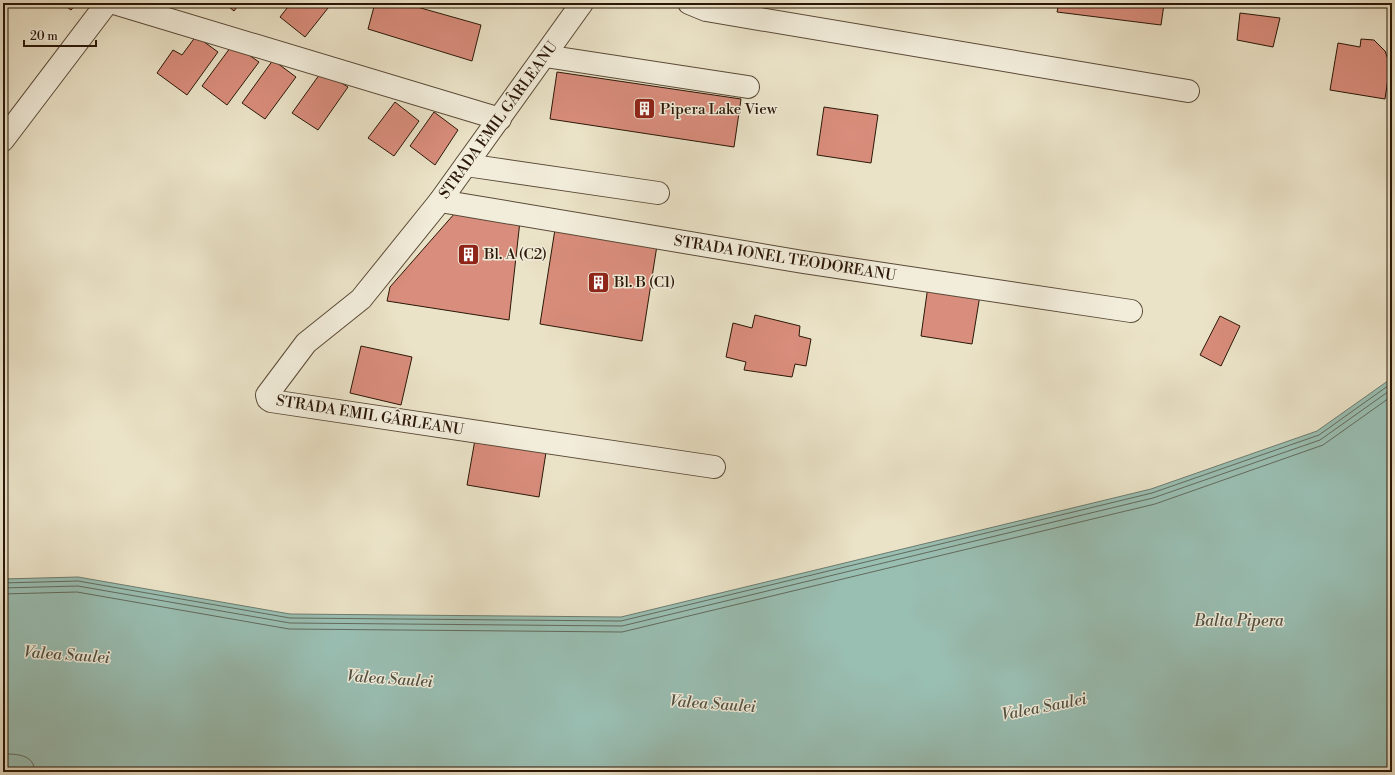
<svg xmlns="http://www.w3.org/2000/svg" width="1395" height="775" font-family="'Libre Bodoni',serif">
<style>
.water{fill:#99beb2;stroke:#6d7b6e}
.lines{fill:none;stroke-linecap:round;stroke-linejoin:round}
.shore{stroke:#626a5c;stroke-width:1}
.building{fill:#d98d7c;stroke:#2a1707}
.minor-casing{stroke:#5a4a37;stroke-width:24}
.minor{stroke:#f2eddb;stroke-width:22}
.labels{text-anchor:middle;stroke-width:3;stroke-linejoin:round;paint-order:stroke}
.poi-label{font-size:15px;fill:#2a1707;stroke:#f2eddb;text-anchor:start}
.street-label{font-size:15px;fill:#2a1707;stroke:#f2eddb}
.water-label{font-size:16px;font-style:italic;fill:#515143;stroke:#f2eddb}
</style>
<rect width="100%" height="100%" fill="#ebe3c8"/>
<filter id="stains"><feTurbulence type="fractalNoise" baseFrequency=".005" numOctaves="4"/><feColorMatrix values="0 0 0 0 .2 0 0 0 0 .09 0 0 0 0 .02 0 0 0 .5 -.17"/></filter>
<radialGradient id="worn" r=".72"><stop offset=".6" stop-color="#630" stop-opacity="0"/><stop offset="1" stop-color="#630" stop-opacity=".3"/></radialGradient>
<polygon class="water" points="1392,378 1392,772 45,772 3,769 3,579 78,577 290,614 621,617 1151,489 1317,431"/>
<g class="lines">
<g class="shore">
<polyline points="3,583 78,581 290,618 621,621 1152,493 1319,435 1392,383"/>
<polyline points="3,588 78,586 290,623 622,626 1153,498 1320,440 1392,389"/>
<polyline points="3,594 77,592 289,629 622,632 1155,504 1323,445 1392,396"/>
<path d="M3 754C17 754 34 754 35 772"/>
</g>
</g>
<g class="building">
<polygon points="61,3 77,3 71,10"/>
<polygon points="224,3 240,3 234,11"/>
<polygon points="291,3 332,3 305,37 280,17"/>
<polygon points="375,3 403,3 481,25 472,61 368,29"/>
<polygon points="1059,3 1156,3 1164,4 1161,25 1057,12"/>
<polygon points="1240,13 1280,18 1273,47 1237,40"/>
<polygon points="196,36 218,52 187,95 157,73 173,50 182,55"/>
<polygon points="1361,39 1374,40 1385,51 1390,65 1385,99 1330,90 1338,43 1360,47"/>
<polygon points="233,44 259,62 227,105 202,86"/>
<polygon points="273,60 296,77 265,119 242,103"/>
<polygon points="322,71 348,87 318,130 292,113"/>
<polygon points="557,72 741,99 734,147 550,119"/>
<polygon points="395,102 419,121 394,156 368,138"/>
<polygon points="824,107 878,115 871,163 817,155"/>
<polygon points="434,112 458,130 435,165 410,146"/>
<polygon points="455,213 520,221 509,320 387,301 390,287"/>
<polygon points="556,223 658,239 642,341 540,324"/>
<polygon points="928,286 980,295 972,344 921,336"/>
<polygon points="755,315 800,326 799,336 811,339 806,366 795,364 792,377 744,370 746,362 726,357 733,323 752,328"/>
<polygon points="1220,316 1240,326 1221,366 1200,355"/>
<polygon points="361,346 412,357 401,405 350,393"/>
<polygon points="476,434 547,446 539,497 467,485"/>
</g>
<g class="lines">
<defs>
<g id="minor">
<polyline points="114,3 500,119"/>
<polyline points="582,3 440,201 361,299 306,343 267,395 268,399 271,401 714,467"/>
<polyline points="689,3 706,10 1188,91"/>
<polyline points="545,56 748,87"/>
<polyline points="3,140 107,3"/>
<polyline points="466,165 658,193"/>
<polyline points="440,201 803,262 1131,311"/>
</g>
</defs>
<use href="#minor" class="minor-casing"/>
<use href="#minor" class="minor"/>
</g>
<defs>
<symbol id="building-square" viewBox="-11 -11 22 22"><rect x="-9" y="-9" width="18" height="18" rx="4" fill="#8f2418" stroke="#f2eddb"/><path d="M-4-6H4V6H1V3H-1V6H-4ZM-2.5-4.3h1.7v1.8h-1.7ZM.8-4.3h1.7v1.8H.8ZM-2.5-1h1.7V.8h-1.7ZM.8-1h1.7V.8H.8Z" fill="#fff"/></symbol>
</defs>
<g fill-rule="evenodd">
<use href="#building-square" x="632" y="96" width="25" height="25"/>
<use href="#building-square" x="456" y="242" width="25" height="25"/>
<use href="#building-square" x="586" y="270" width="25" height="25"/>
</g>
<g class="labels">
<g class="poi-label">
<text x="660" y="114">Pipera Lake View</text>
<text x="484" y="259">Bl. A (C2)</text>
<text x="614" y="287">Bl. B (C1)</text>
</g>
<g class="street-label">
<text transform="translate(498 120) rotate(-54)" y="5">STRADA EMIL GÂRLEANU</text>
<text transform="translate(785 258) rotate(9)" y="5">STRADA IONEL TEODOREANU</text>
<text transform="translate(370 415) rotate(9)" y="5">STRADA EMIL GÂRLEANU</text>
</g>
<g class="water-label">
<text x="1239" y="626">Balta Pipera</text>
<text transform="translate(67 654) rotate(4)" y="6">Valea Saulei</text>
<text transform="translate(390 678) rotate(4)" y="6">Valea Saulei</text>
<text transform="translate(713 703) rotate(4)" y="6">Valea Saulei</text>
<text transform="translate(1044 706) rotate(-11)" y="6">Valea Saulei</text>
</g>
</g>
<rect width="1395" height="775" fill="none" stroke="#ebe3c8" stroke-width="16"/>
<rect x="4" y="4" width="1387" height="767" fill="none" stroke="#2a1707" stroke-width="2"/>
<rect x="8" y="8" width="1379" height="759" fill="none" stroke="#2a1707"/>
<path d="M24 40v6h72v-6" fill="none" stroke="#2a1707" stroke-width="2"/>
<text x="30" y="40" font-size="12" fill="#2a1707" stroke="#f2eddb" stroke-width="3" paint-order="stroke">20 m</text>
<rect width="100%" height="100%" filter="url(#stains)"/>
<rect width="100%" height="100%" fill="url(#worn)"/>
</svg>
